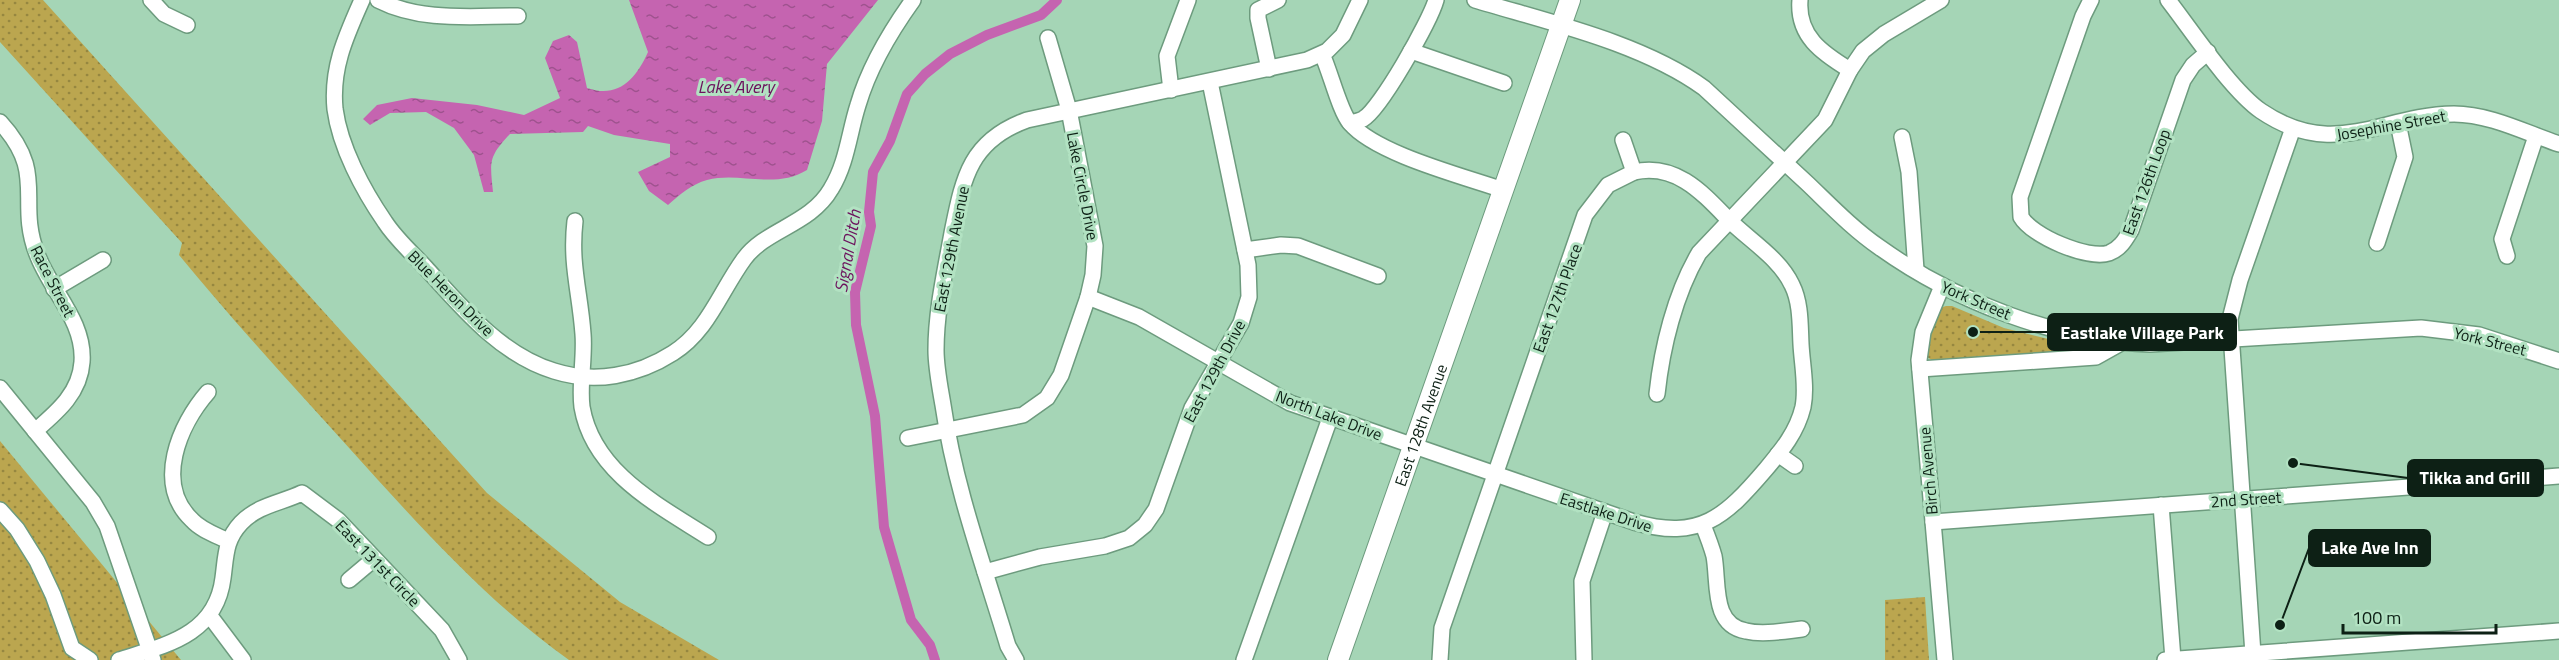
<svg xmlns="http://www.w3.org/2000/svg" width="2559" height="660" font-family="'Titillium Web',sans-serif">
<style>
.grass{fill:url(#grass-dots)}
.water{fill:url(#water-ripples)}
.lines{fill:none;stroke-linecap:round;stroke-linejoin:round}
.canal{stroke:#c564b0;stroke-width:10}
.minor-casing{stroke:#6d9b7e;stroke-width:18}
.major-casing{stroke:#6d9b7e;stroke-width:22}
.minor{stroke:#fff;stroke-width:15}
.major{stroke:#fff;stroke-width:20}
.labels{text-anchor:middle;stroke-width:6;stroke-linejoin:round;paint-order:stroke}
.street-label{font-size:16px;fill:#0d2015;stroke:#b2e2c2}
.water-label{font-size:18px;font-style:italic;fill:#6c125d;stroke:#b2e2c2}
.leader{fill:none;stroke:#0d2015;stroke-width:2}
.callout-dot{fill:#0d2015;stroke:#b2e2c2;stroke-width:2}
.callout{fill:#0d2015;stroke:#0d2015;stroke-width:2}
.callout-label{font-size:18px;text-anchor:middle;font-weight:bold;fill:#fff}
</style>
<defs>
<pattern id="grass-dots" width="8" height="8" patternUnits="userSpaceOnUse" patternTransform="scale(1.5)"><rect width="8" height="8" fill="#bba64f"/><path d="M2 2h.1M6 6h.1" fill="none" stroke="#968740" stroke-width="1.8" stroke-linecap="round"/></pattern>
<pattern id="water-ripples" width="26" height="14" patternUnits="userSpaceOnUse" patternTransform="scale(1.5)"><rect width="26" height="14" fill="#c564b0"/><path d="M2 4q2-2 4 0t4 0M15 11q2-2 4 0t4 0" fill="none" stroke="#9e528e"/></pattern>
</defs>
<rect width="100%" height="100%" fill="#a5d5b6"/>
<g class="grass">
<path d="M0 0H43L487 493 620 602 719 660H569C487 602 417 523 350 449 292 385 234 322 179 255L182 243 0 42Z"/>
<polygon points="1946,306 1952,306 2004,328 2085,348 2087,352 1935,362 1927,357 1929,335 1940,308"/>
<polygon points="0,441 181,660 0,660"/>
<polygon points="1925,597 1929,660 1885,660 1885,600"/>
</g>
<path class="water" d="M629 0H878L827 64 822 121 807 170C774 190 740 171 707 180 692 184 679 195 668 205L649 191 638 172 670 157V144L614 135 588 126 583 132 510 134C488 157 490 162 493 192H484L474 155 454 128 426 112 390 113 370 125 363 119 377 105 412 98 477 105 524 115 560 98 545 58 553 41 569 35 577 42 587 88C618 99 636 79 648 52Z"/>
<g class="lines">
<polyline class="canal" points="935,660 930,645 911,620 884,527 875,416 856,325 855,292 871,226 869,212 873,172 890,141 907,94 925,74 950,54 987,35 1041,15 1057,0"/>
<defs>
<g id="minor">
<polyline points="151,0 164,14 187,25"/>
<path d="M362 0C346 36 331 68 335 109 340 147 363 190 385 222 396 239 412 253 426 268 462 308 501 355 554 371 595 384 637 376 673 353 708 331 720 292 744 259 766 229 810 225 831 189 847 163 849 133 858 105 869 67 890 32 913 0"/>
<path d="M378 0C421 22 471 16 518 16"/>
<path d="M1475 0C1548 22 1642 43 1704 88 1739 120 1773 152 1808 184 1831 206 1853 229 1879 247 1956 302 2056 340 2150 344L2421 328 2479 335 2559 361"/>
<path d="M1800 0C1797 36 1822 53 1850 70"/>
<path d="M2091 0 2083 16 2020 197 2021 217C2032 236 2088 260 2109 253 2120 249 2125 240 2131 230L2183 80 2193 65 2208 52"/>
<path d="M2168 0C2192 31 2231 90 2261 111 2335 161 2380 115 2454 114 2490 114 2526 133 2559 144"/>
<polyline points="1411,51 1504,83"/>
<path d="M1322 54C1330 71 1340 112 1350 123 1376 154 1463 176 1503 190"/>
<polyline points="1269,69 1258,18 1258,10 1278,0"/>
<polyline points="1171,90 1167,56 1188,0"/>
<path d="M0 122C48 174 16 200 37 254 50 290 85 321 82 362 80 393 57 412 35 431"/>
<path d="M1350 123C1354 122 1359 121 1363 119 1380 110 1430 21 1436 0"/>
<polyline points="1902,137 1909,172 1916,270"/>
<path d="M575 221C570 264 580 292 583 334 585 357 579 385 582 407 593 472 658 505 708 537"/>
<polyline points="2377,243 2405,157 2398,123"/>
<polyline points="1245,250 1281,245 1298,246 1378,276"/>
<polyline points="2507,256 2502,239 2536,136"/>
<polyline points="1942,286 1923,332 1919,360 1945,660"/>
<polyline points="54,289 103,260"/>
<path d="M1088 297 1139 317 1290 403 1634 522C1700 541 1725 517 1766 469 1782 450 1797 432 1803 407 1807 387 1802 364 1801 344 1800 325 1801 303 1792 285 1779 257 1747 239 1726 217 1700 190 1674 163 1634 172"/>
<polyline points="1920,369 2096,357 2121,343"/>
<polyline points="0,388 93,502 107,526 153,660"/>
<path d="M208 392C179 425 154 484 192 520 201 530 216 535 228 541"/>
<path d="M1657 394C1662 347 1675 294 1699 253L1825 120 1850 70 1863 51 1884 34 1941 0"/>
<polyline points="908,438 1023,415 1047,398 1061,375 1088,297 1093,275 1095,246 1069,110 1048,38"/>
<polyline points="1778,454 1795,466"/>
<polyline points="2161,505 2173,659"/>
<polyline points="0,510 17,529 37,561 53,595 72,648 90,660"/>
<polyline points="1933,522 2559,476"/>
<path d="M1703 525C1707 535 1711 545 1714 556 1719 582 1711 625 1746 631 1763 635 1784 631 1802 629"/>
<polyline points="985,572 1040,557 1105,546 1129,538 1145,525 1156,509 1192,408 1241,323 1249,297 1248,265 1210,82"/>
<polyline points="349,580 374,559"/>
<polyline points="210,616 243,660"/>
<polyline points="2253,654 2230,319 2240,280 2293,128"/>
<path d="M119 660C166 645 216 635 223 578 226 556 225 540 241 523 258 505 281 503 302 493L338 520 442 630 459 660"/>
<path d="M1016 660 1008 646C984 566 955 488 943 405 940 387 936 368 936 350 936 311 945 272 952 233 963 179 969 141 1027 120L1307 60 1327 51 1343 35 1360 0"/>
<polyline points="1244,660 1330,418"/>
<polyline points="1440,660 1442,628 1585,215 1608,185 1634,172 1623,140"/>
<polyline points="1584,660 1582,581 1605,512"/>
<polyline points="2165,660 2559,631"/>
</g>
<g id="major">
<path id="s1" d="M1338 660 1570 0"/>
</g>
</defs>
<use href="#minor" class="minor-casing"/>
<use href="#major" class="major-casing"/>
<use href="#minor" class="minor"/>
<use href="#major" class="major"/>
</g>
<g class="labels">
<g class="street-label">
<text transform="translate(2391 125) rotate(-10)" y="6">Josephine Street</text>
<text transform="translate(2146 182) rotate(-70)" y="6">East 126th Loop</text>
<text transform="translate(1083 186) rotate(79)" y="6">Lake Circle Drive</text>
<text transform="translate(951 249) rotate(-79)" y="6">East 129th Avenue</text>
<text transform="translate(53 281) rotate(63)" y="6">Race Street</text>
<text transform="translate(451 293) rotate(45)" y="6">Blue Heron Drive</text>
<text transform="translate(1557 298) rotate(-70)" y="6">East 127th Place</text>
<text transform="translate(1976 300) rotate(23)" y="6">York Street</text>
<text transform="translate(2490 341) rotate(14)" y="6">York Street</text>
<text transform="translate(1214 371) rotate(-62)" y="6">East 129th Drive</text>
<text transform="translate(1329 415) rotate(21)" y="6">North Lake Drive</text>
<text dy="6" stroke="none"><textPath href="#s1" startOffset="249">East 128th Avenue</textPath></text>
<text transform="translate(1928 471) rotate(-95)" y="6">Birch Avenue</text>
<text transform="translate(2246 499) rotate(-4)" y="6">2nd Street</text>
<text transform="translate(1606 512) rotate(18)" y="6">Eastlake Drive</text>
<text transform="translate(378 563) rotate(46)" y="6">East 131st Circle</text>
</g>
<g class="water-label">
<text x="736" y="93">Lake Avery</text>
<text transform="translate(848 251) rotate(-80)" y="6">Signal Ditch</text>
</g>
</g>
<path class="leader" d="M1973 332L2048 332M2293 463L2408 478M2280 625L2309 548"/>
<g class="callout-dot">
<circle cx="1973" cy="332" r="6"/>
<circle cx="2293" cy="463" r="6"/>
<circle cx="2280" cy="625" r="6"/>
</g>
<g class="callout">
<rect x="2048" y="314" width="188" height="36" rx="6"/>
<rect x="2408" y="460" width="135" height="36" rx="6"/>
<rect x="2309" y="530" width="121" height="36" rx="6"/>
</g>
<g class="callout-label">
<text x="2142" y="339">Eastlake Village Park</text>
<text x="2475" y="484">Tikka and Grill</text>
<text x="2370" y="554">Lake Ave Inn</text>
</g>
<path d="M2343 624v9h153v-9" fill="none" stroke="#0d2015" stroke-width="3"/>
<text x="2352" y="624" font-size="18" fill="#0d2015" stroke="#b2e2c2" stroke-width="4.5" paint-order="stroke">100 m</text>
</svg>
